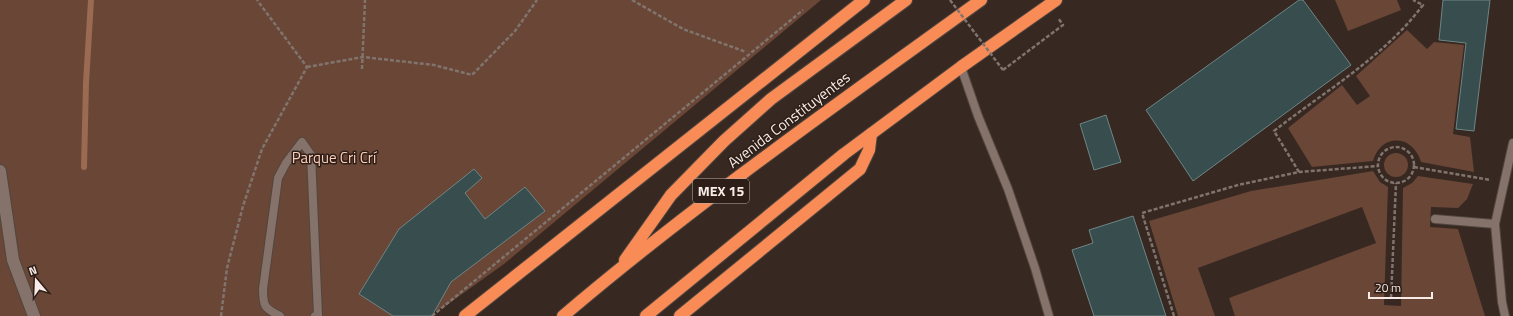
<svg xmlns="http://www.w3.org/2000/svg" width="1513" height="316" font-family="'Titillium Web',sans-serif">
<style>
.green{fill:#694636}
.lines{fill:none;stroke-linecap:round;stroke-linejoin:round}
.stream{stroke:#9a6a53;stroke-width:6}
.building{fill:#384e4e;stroke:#6e8585}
.lane-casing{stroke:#52463f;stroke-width:10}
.street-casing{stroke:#52463f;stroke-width:14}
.highway-casing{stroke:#52463f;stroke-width:14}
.path{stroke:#81746d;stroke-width:2.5;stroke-dasharray:4 2;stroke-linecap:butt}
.lane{stroke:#85726a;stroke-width:8}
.street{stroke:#85726a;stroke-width:12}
.highway{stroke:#f98c56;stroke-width:12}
.path-bridge{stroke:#81746d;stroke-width:2.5;stroke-dasharray:4 2;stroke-linecap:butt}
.labels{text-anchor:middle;stroke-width:3;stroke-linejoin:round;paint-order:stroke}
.shield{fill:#2d1e17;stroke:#baaea9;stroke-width:1}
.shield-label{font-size:14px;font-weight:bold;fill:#f7ece7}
.street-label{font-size:15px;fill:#f7ece7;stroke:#2d1e17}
.park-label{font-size:15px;fill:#fdceb9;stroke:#2d1e17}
</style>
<rect width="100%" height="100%" fill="#372821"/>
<g class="green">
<polygon points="0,0 821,0 504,264 444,307 424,316 0,316"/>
<polygon points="1335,0 1397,0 1401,10 1348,31"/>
<path d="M1407 30 1427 49 1434 42 1464 45 1453 134 1470 137 1474 172 1421 162C1413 134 1381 133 1373 161L1312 167 1288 128 1342 85 1357 105 1370 96 1356 76Z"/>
<circle cx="1396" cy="165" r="12"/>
<polygon points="1373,171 1380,182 1388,187 1384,305 1401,306 1403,188 1412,183 1418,176 1473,184 1467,199 1458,208 1431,207 1430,227 1458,229 1485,316 1235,316 1229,298 1376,243 1362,207 1198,268 1215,316 1178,316 1149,221 1251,191"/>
</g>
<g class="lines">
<polyline class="stream" points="84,167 86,83 91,0"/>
</g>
<g class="building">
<polygon points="1299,0 1303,0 1351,65 1193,181 1146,110"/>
<polygon points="1443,0 1490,0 1474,131 1456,129 1466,43 1439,40"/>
<polygon points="1106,115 1121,162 1094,170 1080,124"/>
<polygon points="474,169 482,178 465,193 485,219 525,187 545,211 451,282 432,316 393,316 359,294 399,229"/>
<polygon points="1133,216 1166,316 1094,316 1072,250 1093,243 1089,230"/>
</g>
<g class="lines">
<defs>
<g id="lane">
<polyline points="961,67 978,116 1008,189 1035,268 1049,316"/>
<polyline points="1435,219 1495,224"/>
<path d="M280 316C264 308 263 306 263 289L278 178 286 163 302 142 311 155 318 315 315 316"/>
<polyline points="1505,316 1502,302 1495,224 1513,143"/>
</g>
<polyline id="street" points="0,171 13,260 34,316"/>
<g id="highway">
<polyline points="625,260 671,195 724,141 771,99 906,0"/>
<polyline points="465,316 864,0"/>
<path d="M563 316C696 203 840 102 981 0"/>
<polyline points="646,316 844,154 961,67 1056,0"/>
<polyline points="680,316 860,169 869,150 871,134"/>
</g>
</defs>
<use href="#lane" class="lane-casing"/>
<use href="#street" class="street-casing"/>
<use href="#highway" class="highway-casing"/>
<g class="path">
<polyline points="632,0 683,29 746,52"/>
<polyline points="307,67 363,57 434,65 472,75 515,31 537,0"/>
<polyline points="362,69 365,0"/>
<polyline points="1003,70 1063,25 1058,18"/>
<circle cx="1396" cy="165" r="18"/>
<polyline points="1414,167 1491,180"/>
<path d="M1299 172 1274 131C1325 91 1384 57 1423 5L1413 0"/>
<polyline points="1391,298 1396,183"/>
<polyline points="221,316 227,268 243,206 262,149 307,67 257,0"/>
<polyline points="432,316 803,10"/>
<polyline points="1174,316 1142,213 1238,185 1299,172 1378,166"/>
</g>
<use href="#lane" class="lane"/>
<use href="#street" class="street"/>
<use href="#highway" class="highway"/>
<polyline class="path-bridge" points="950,0 1003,70"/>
</g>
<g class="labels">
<rect class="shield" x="693" y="179" width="56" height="24" rx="3"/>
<g class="shield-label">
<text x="721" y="196">MEX 15</text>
</g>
<g class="street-label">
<text transform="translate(789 120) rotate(-37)" y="5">Avenida Constituyentes</text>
</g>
<g class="park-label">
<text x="334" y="163">Parque Cri Crí</text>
</g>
</g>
<g transform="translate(36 280) rotate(341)" stroke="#2d1e17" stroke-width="3" paint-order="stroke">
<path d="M0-3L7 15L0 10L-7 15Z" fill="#f7ece7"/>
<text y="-6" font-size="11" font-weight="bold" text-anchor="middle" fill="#f7ece7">N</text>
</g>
<path d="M1369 292v6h63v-6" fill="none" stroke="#f7ece7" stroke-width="2"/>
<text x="1375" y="292" font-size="12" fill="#f7ece7" stroke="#2d1e17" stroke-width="3" paint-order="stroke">20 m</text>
</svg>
